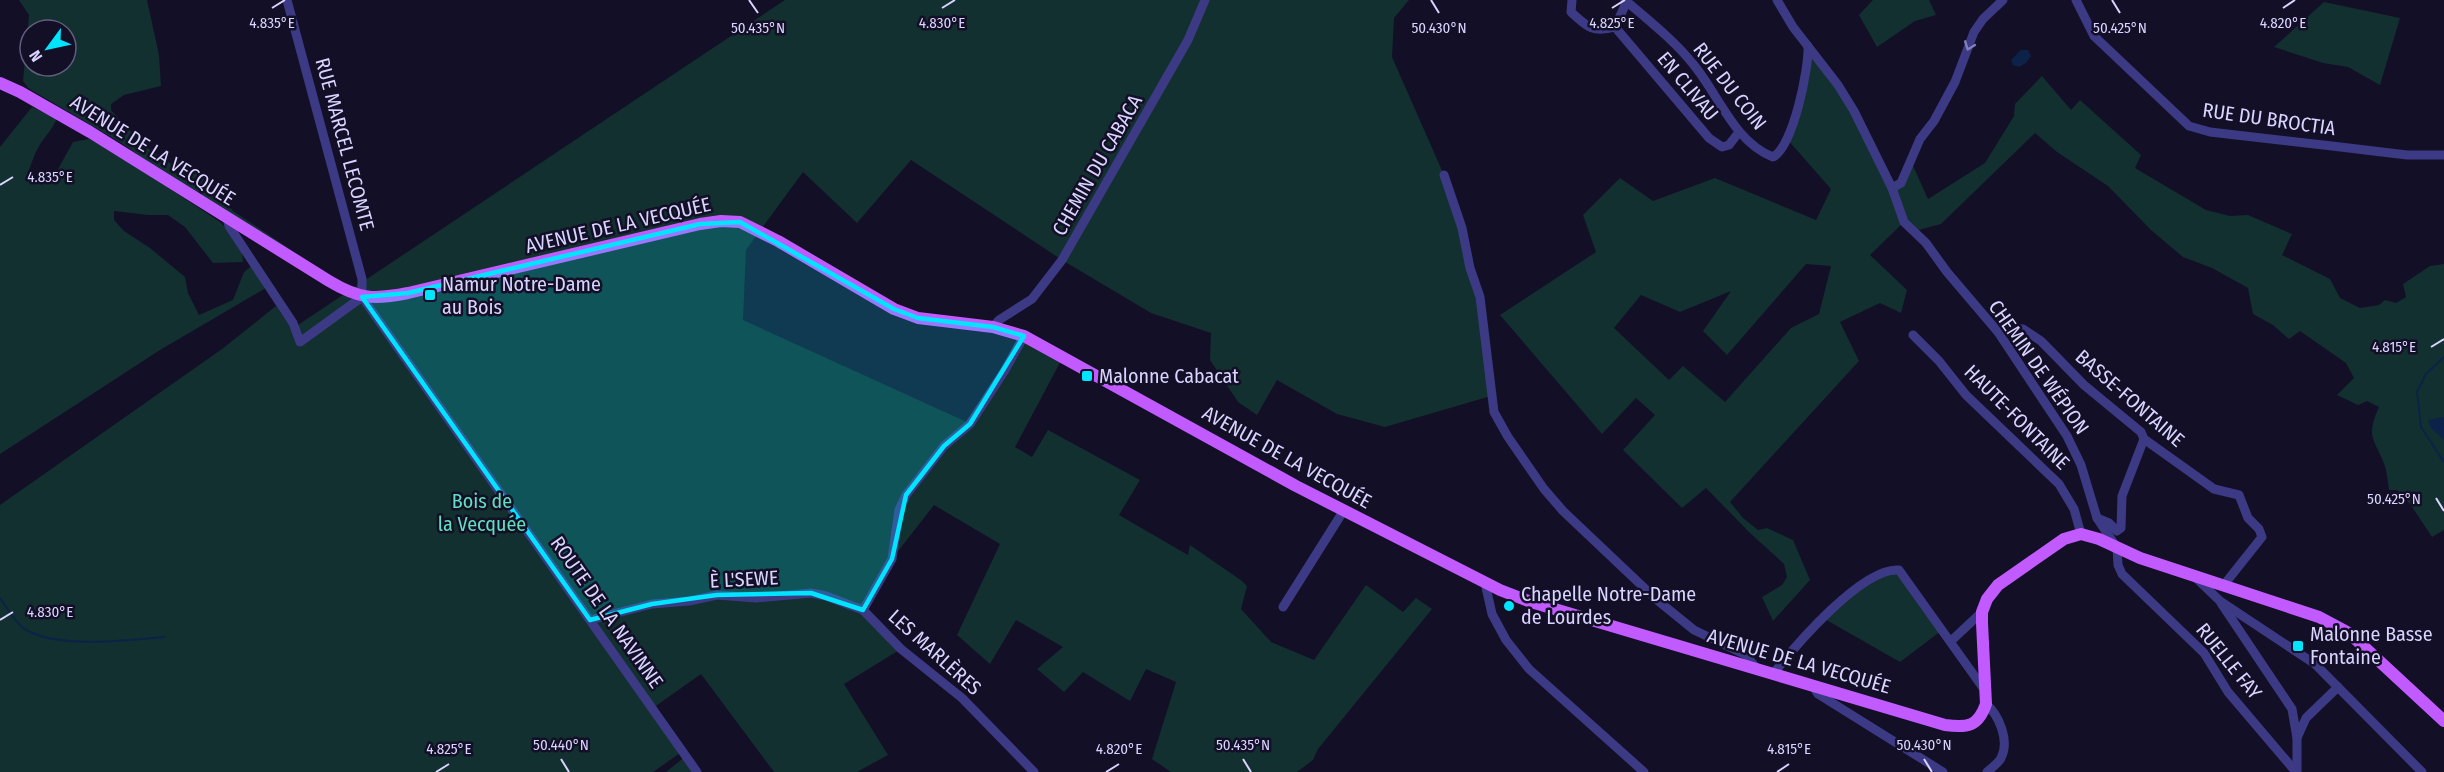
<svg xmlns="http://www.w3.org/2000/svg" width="2444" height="772" font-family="'Fira Sans Condensed',sans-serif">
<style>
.green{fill:#12302f;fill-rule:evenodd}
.water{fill:#0c2248}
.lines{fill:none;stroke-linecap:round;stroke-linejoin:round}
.stream{stroke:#0c2248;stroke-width:2}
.minor{stroke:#3d3a85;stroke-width:9}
.major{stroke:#c25bff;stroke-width:12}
.oneway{stroke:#837fbc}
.marked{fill:#00e5ff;fill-opacity:0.2;stroke:#00e5ff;stroke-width:4.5;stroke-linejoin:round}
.ticks{fill:none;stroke:#d9d4ff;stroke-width:2}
.poi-dot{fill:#00e5ff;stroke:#130f26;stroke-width:2}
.labels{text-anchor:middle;stroke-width:5;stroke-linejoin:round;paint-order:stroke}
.street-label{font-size:20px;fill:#d9d4ff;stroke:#130f26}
.poi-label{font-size:20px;fill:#d9d4ff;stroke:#130f26;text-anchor:start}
.park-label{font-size:20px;fill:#5fe0c0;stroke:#130f26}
.ticks-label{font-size:15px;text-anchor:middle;fill:#d9d4ff;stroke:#130f26;stroke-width:5;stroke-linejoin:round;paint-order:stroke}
</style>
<rect width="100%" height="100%" fill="#130f26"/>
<g class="green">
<path d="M19 0H147L159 55 161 86 124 95 111 104V110L143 145 171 164 198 171 233 211 293 251 181 186 123 144 28 88 23 81 29 15ZM30 30H66V66H30Z"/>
<polygon points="785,0 1409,0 1394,18 1392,57 1444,175 1480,297 1491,396 1385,427 1337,414 1277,380 1257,415 1238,402 1210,360 1211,333 1151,313 1062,260 911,160 857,223 803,172 746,250 743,320 969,423 1024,336 1063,357 1015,447 1032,457 1048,430 1140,480 1119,515 1188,555 1190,545 1242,581 1247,586 1241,609 1271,642 1314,660 1366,585 1403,612 1416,598 1432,609 1318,749 1313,760 1297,772 1171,772 1152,759 1176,682 1146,669 1130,701 1083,672 1064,692 1037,669 1063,647 1016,620 990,664 957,635 1000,544 934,505 892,559 863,610 901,649 844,684 888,755 857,772 774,772 701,674 653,708 683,751 653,772 0,772 0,505 222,349 276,306 292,329"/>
<polygon points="1873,0 1929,0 1936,15 1915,21 1877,47 1859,15"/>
<polygon points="2324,2 2400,18 2380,85 2348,67 2323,63 2274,47"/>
<path d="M1808 46 1838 85 1892 188 1901 183 1910 159 1928 199 1985 163 2014 116 2015 104 2042 76 2071 110 2080 100 2141 155 2135 168 2206 210 2230 216 2248 215 2292 234 2282 255 2330 279 2340 298 2360 308 2379 305 2385 300 2396 303 2406 297 2403 284 2430 266 2444 264V530L2432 537 2410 504 2397 490H2389C2388 483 2387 474 2385 466 2375 439 2365 438 2379 407L2367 401 2358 405 2337 395 2354 378 2346 363 2300 331 2289 339 2273 325 2253 314 2248 288 2212 268 2183 257 2151 230 2108 186 2057 152 2035 133 1941 224 1915 231 1904 222 1870 255 1907 290 1901 313 1880 303 1840 322 1859 361 1730 502 1743 518 1758 530 1767 528 1793 540 1810 580 1773 621 1762 597 1782 585 1787 577 1784 564 1750 533 1706 488 1682 508 1623 450 1655 415 1636 398 1602 434 1500 315 1596 252 1583 215 1620 178 1653 201 1715 178 1816 220 1831 189 1787 139ZM1806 264 1831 266 1819 314 1791 328 1725 402 1683 366 1669 380 1614 328 1641 295 1680 312 1731 291 1703 331 1727 355Z"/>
<path d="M32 107 57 118C53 128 49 132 43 140 36 149 32 162 28 173L32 179 42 184 52 180 73 142 89 139 113 151 220 222C232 233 243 245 243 262L213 263 185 227 168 215H148L114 211V220L124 231 150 248 185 277 188 293 199 315 233 300 244 272 254 264 271 285 160 350 0 454V147Z"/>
<polygon points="1899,570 1941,631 1900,662 1823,618 1868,581"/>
<polygon points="686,756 697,772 666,772"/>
</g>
<g class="water">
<polygon points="2021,50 2028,50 2031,56 2026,63 2019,67 2013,65 2011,60"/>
<polygon points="2444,417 2444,440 2431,428 2428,420"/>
</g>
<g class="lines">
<g class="stream">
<polyline points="2444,357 2426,374 2417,392 2421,427 2444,462"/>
<path d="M0 598C7 607 16 625 26 630 61 649 125 640 164 637"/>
</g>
<g class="minor">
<polyline points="287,0 362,279 362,297"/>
<path d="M1572 0 1571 12C1587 27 1593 33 1615 27"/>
<path d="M1625 0C1648 20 1674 40 1693 64 1719 95 1734 142 1773 157 1793 147 1809 69 1808 46"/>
<polyline points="1777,0 1793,27 1838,85 1854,111 1892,188 1904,222 1926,243 1947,272 1998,332 2067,436 2081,465 2097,518 2117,548 2118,565 2122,574 2204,653 2228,692 2296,772"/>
<polyline points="2076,0 2094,36 2189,126 2210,132 2332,146 2407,155 2444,155"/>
<polyline points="1627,1 1615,27 1709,138 1722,147 1729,145 1739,132"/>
<polyline points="1444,175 1462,228 1470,268 1480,297 1494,412 1508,437 1544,489 1563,511 1657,600 1694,630 1746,655 1757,669"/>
<polyline points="1892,188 1901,183 1920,139 1934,121 1955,82 1974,32 1983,19 2003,0"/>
<polyline points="227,218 229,226 293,323 300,342 362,297"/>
<polyline points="362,297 697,772"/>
<polyline points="993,327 999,320 1032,299 1062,260 1188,40 1205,0"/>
<polyline points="1998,332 2007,328 2023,329 2041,341 2084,385 2141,432 2144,439 2214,489 2239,495 2248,518 2259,529 2262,537 2223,586"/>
<polyline points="1913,335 1939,361 1966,395 2059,484 2074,509 2081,534"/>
<polyline points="2097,518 2109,523 2117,531 2121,528 2122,496 2144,439"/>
<polyline points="2195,577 2220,601 2315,664 2422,772"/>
<polyline points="1485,583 1492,614 1506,640 1529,669 1644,772"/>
<polyline points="2221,603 2292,709 2297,738"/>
<polyline points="1283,607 1344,510"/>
<polyline points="863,610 892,559 899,510 906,495 944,446 970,424 1005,370 1024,336"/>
<polyline points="590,620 652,604 689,601 717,595 756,598 811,593 826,596 863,610 901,649 962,698 1034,772"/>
<polyline points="1951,641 1982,612"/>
<path d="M1773 674C1795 646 1862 567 1899 570L1986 692"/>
<polyline points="1813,686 1818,694 1943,772"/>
<path d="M1986 704C1999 715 2010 741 2001 758 1999 763 1991 768 1987 772"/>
<polyline points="2297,772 2297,738 2306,718 2338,687"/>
</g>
<path class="major" d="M0 83 20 92 90 132 329 281C359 299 374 300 408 293L700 224 721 221 740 222 778 241 894 309 918 318 993 327 1024 336 1296 486 1500 590 1531 602 1945 725C1967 728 1978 727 1986 704L1982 623V612L1987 599 1998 585 2064 539 2081 534 2099 539 2140 558 2319 617 2349 633 2444 721"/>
</g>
<defs><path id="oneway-chevron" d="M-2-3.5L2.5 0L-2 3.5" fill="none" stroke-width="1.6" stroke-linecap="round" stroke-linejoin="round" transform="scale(1.5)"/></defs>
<use class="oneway" href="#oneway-chevron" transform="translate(1969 46) rotate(111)"/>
<path class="marked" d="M740 222 894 309 918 318 993 327 1024 336 970 424 944 446 906 495 892 559 863 610 811 593 717 595 652 604 590 620 362 297 408 293 700 224Z"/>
<path class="ticks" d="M749 0 758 13M1431 0 1439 13M2112 0 2120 13M272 8 285 0M942 8 955 0M1612 8 1625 0M2283 8 2295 0M0 185 13 177M2431 347 2444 339M2436 498 2444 511M0 620 13 612M561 759 569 772M1243 759 1251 772M1924 759 1932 772M436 772 449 764M1106 772 1119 764M1777 772 1789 764"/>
<g class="poi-dot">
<rect x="424" y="289" width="12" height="12" rx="3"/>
<rect x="1081" y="370" width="12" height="12" rx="3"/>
<circle cx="1509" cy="606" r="6"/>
<rect x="2292" y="640" width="12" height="12" rx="3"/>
</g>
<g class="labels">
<g class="street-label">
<text transform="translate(1688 86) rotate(50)" y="7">EN CLIVAU</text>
<text transform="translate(1730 86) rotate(52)" y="7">RUE DU COIN</text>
<text transform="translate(2269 119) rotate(8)" y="7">RUE DU BROCTIA</text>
<text transform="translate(345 144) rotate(75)" y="7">RUE MARCEL LECOMTE</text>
<text transform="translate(153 150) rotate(32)" y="7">AVENUE DE LA VECQUÉE</text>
<text transform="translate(1097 165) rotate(-60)" y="7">CHEMIN DU CABACA</text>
<text transform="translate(618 225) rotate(-13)" y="7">AVENUE DE LA VECQUÉE</text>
<text transform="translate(2039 367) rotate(55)" y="7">CHEMIN DE WÉPION</text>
<text transform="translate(2130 398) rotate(41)" y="7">BASSE-FONTAINE</text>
<text transform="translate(2017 417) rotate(45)" y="7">HAUTE-FONTAINE</text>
<text transform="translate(1287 457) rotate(29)" y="7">AVENUE DE LA VECQUÉE</text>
<text transform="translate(744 579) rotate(-3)" y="7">È L'SEWE</text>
<text transform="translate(607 612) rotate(55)" y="7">ROUTE DE LA NAVINNE</text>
<text transform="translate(935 652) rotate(42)" y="7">LES MARLÈRES</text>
<text transform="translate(1799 661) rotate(16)" y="7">AVENUE DE LA VECQUÉE</text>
<text transform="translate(2229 661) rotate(51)" y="7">RUELLE FAY</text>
</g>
<g class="poi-label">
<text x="442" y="291">Namur Notre-Dame<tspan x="442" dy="23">au Bois</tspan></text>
<text x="1099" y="383">Malonne Cabacat</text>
<text x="1521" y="601">Chapelle Notre-Dame<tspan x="1521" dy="23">de Lourdes</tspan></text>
<text x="2310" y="641">Malonne Basse<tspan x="2310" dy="23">Fontaine</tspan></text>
</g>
<g class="park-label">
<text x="482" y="508">Bois de<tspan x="482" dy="23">la Vecquée</tspan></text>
</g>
</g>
<g class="ticks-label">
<text x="272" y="28">4.835°E</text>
<text x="942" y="28">4.830°E</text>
<text x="1612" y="28">4.825°E</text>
<text x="2283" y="28">4.820°E</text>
<text x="2120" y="33">50.425°N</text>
<text x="758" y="33">50.435°N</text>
<text x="1439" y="33">50.430°N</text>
<text x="50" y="182">4.835°E</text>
<text x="2394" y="352">4.815°E</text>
<text x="2394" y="504">50.425°N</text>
<text x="50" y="617">4.830°E</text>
<text x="561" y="750">50.440°N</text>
<text x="1243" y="750">50.435°N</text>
<text x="1924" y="750">50.430°N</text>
<text x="449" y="754">4.825°E</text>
<text x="1119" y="754">4.820°E</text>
<text x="1789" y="754">4.815°E</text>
</g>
<g transform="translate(48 48) rotate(237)"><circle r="28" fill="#130f26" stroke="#625e7d" stroke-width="1.5"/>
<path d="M0-4.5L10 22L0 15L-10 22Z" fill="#00e5ff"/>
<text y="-9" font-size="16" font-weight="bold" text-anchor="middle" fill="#d9d4ff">N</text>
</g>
</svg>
